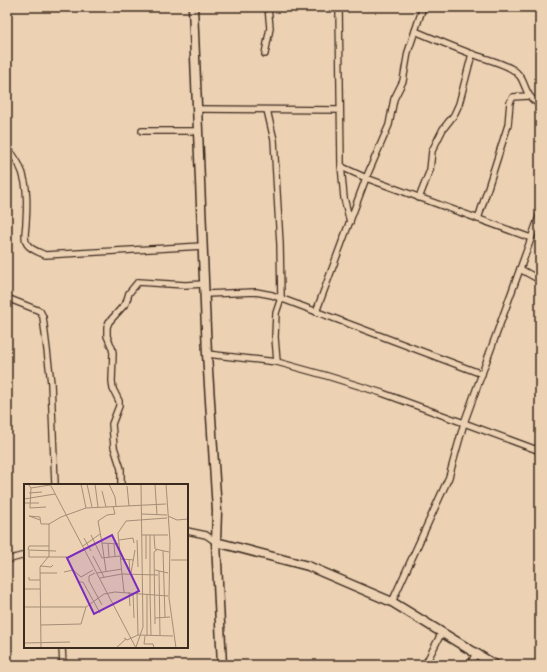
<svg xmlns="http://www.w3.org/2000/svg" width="547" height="672" font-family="Itim,sans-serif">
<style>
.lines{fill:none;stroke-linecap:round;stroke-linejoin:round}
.street-casing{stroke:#3b2a1e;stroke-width:8}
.secondary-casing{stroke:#3b2a1e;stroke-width:11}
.street{stroke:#ecd1b3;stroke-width:5.5}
.secondary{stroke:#ecd1b3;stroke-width:8}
.inset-road{fill:none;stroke:#a58e77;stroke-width:1}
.view{fill:#7b2cbf;fill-opacity:0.15;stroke:#7b2cbf;stroke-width:2}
.inset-edge{fill:none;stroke:#3b2a1e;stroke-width:2}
</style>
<rect width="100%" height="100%" fill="#ecd1b3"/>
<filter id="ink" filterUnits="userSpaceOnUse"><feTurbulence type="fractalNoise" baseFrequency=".025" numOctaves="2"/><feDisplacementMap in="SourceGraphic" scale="8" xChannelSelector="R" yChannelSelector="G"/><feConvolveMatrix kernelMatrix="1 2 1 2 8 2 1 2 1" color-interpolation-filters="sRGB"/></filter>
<g filter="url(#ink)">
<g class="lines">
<defs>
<g id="street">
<polyline points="339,7 341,165 344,168 366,178 531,238"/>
<polyline points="415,31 423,7"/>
<polyline points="265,54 270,28 268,7"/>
<polyline points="198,109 340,110"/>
<polyline points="267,110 274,140 280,244 281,298 276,313 275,337 277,362"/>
<polyline points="142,131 199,131"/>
<path d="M7 148C28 169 28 195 26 223 26 229 23 238 27 244 31 250 39 252 45 255L203 246"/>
<polyline points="341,165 344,198 350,222"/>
<polyline points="419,198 430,170 432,151 443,129 454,115 459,104 472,54"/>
<polyline points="540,214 464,423 540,451"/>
<polyline points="478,219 508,125 510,102 513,97 528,96"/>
<polyline points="520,269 540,280"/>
<polyline points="205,294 256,292 272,295 482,374"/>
<polyline points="7,298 40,311 43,317 51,383 55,485"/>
<path d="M316 312 366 178 389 125 394 99 403 81 408 52 415 31C434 39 453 47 472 54 486 59 500 62 512 69 528 78 522 97 540 104"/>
<polyline points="207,354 277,362 324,375 382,393 464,423 449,477 392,602"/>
<polyline points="537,450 540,443"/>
<polyline points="121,485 121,469 114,447 112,424 119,406 119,401 113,389 112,381 113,353 112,348 107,336 107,327 109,322 126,303 129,293 138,282 185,285 205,284"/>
<polyline points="187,531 206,535 216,542"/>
<polyline points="7,560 25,555"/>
<polyline points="62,647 63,665"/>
<polyline points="425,665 442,632"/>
<polyline points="470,665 476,653"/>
</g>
<g id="secondary">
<polyline points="193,7 207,354 217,511 216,542 222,665"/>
<polyline points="216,542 308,566 392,602 495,665"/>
</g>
</defs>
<use href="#street" class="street-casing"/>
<use href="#secondary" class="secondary-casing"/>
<use href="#street" class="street"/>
<use href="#secondary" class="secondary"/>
</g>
</g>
<g transform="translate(24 484)">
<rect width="164" height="164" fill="#ecd1b3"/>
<path class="inset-road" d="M4 0 7 4 26 1M26 0 112 164M57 0 62 24M63 0 68 23M71 0 74 23M85 0 91 13 92 22M142 0 146 57 145 114 152 164M131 1 133 31M103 2 105 22M7 4 6 24 22 23M78 7 82 23M5 9 18 8M0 15 31 10M0 19H15M118 30 143 31M144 32 153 36 164 35M16 36 5 32 16 33V34L17 40H25L37 33 62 24 142 20M67 51 78 74 96 72M118 51H144M122 51V75M130 51 131 65 145 68M60 54 67 67M95 56 109 54 110 59M113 56 114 83M78 59 74 37 83 31 91 30 89 22M84 59 85 73M90 60 91 72M25 62H5L4 66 32 67M59 62 76 50M5 67V73H43M139 67 141 133M69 72 80 93M97 75 110 76M105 75 106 89M147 76H164M16 82 27 83 29 81M131 86 144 89M82 87 78 59 95 60M135 87 136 152M40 88 49 86 57 93 69 86M16 89H33M71 89 65 92V97L78 121M73 89 98 85M107 89 111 66M134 91 98 90 94 49 102 37 143 34M5 93V96H16M76 94 98 90 100 108M55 98H59L76 129M0 105H16M105 108 106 122M109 109 110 134M113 109 114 151M123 110V152M126 110V51M126 110 127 152M0 123H62L80 110 91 108 144 112M131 134 146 133M131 140 130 68 134 65M17 141 57 140 62 123M121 152 120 160H129L130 164M100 154 103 156 114 151 149 152M0 159 46 158M112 163 119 143 117 0M17 164 16 83 25 72V40M92 164 102 155"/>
<path class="view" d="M88 51 115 107 70 130 43 74Z"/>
<rect width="164" height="164" class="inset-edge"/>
</g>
<rect width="547" height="672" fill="none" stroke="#ecd1b3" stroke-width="24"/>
<rect x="12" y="12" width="523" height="648" fill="none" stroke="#3b2a1e" stroke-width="1.5" filter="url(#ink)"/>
</svg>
